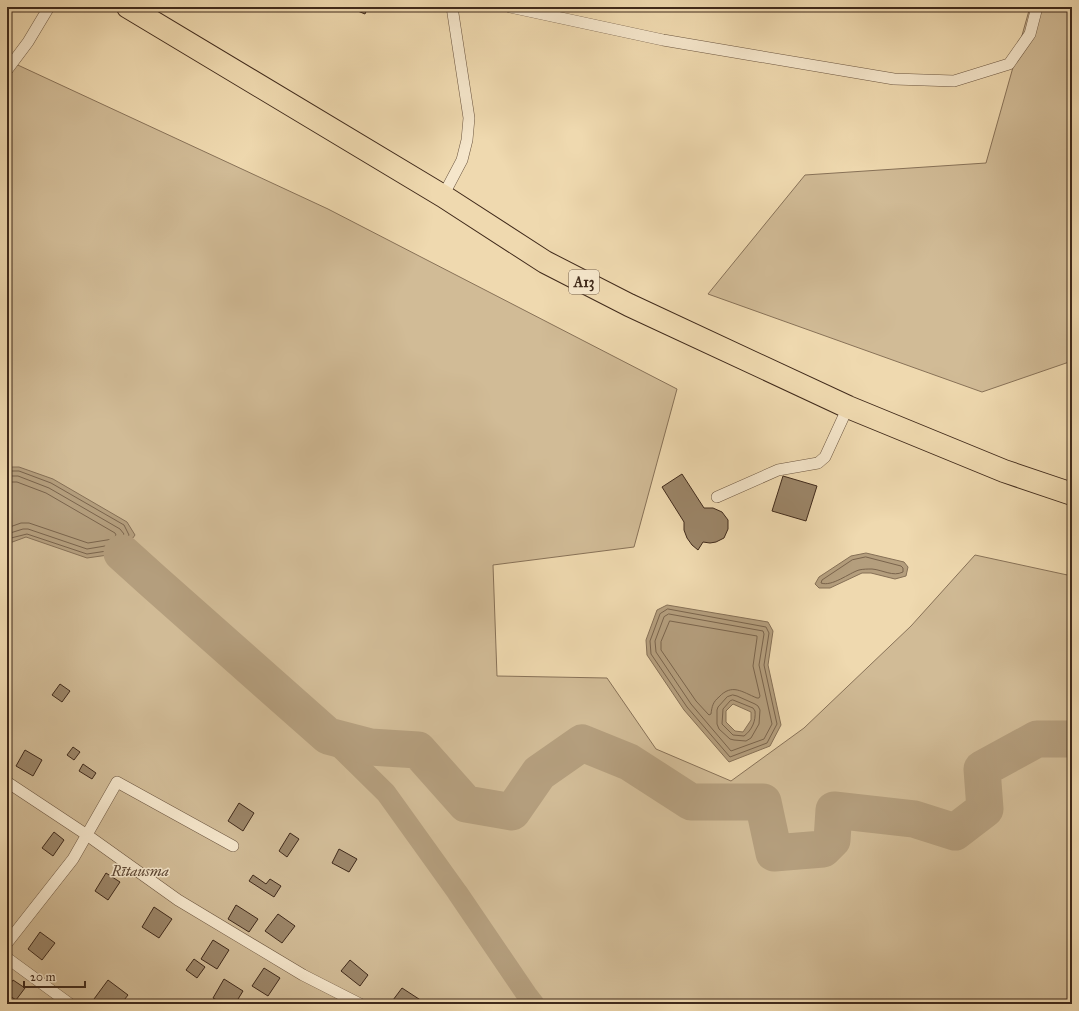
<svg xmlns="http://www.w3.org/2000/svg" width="1079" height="1011" font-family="'IM FELL Great Primer',serif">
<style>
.green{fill:#d1bb96;stroke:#887258}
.water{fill:#b49e7d;stroke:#867056;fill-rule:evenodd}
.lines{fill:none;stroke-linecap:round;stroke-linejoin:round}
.shore{stroke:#7a644c;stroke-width:1}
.canal{stroke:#b49e7d;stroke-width:21}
.river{stroke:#b49e7d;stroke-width:37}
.building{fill:#9b8568;stroke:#402a1b}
.lane-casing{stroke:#6c5640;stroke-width:12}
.primary-casing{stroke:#402a1b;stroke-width:24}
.lane{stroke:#f5e6cb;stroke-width:11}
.primary{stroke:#efd9af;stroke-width:22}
.labels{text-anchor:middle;stroke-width:3;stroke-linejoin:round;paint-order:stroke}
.shield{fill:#f5e6cb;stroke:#766250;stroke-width:1}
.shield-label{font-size:14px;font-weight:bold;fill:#402a1b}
.park-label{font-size:15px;font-style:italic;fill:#5d4734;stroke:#f5e6cb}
</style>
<rect width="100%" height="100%" fill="#efd9af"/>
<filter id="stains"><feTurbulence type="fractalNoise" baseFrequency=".005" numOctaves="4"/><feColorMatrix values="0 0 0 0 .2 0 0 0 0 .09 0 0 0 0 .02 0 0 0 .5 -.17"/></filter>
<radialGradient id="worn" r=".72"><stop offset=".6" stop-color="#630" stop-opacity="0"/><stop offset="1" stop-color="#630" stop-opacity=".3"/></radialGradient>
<g class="green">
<polygon points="1030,7 1072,7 1072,361 982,392 708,294 805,175 986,163"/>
<polygon points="7,60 328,209 677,389 634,547 493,565 497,676 607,678 656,749 731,781 804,728 911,626 975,555 1072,576 1072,1004 7,1004"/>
</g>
<g class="water">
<polygon points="7,467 19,467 53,479 127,522 135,535 122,553 87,558 26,537 7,544"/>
<polygon points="866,553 904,562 908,567 906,576 895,579 871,573 862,573 830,588 819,588 815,584 819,577 851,556"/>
<path d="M667 605 768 622 773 631 768 665 781 725 770 746 729 762 684 710 647 655 646 640 657 610ZM733 704 751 712V720L743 732 735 731 726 722V711Z"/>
</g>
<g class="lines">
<g class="shore">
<polyline points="7,471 19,471 51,483 124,525 129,535 120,549 87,554 27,534 7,539"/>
<polyline points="7,476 18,476 49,488 120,529 124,534 117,544 87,549 28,529 23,529 7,534"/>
<polyline points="7,482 17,482 46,493 115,533 116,535 113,539 88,543 29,523 21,523 7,528"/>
<path d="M866 557 901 566 903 568V572C893 577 883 570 872 569 868 569 863 569 859 570 849 573 832 587 821 583L822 580 852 560Z"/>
<polygon points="668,609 766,627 769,633 764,665 777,724 767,743 730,757 687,707 651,654 650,641 660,614"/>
<polygon points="669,614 763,631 764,634 759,665 772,724 764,739 731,751 691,704 656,652 655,641 664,617"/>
<path d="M670 621 757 636V638L753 666 760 696 759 698H757C742 692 732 683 719 697 713 702 712 706 711 714L709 715 708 714 696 701 661 650V642Z"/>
<polygon points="733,695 737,696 755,704 758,706 760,710 759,724 751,738 746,741 734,740 730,739 719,729 717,724 717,710 718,707 727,697"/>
<path d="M733 700 753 708 755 711C756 721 752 730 744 736L733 735 722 724 723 709 730 701Z"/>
</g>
<polyline class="canal" points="328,736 386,793 457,892 527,995 534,1004"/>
<polyline class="river" points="122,553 153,581 328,736 370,747 418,750 466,804 512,812 539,773 582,743 629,762 691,802 763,802 774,853 823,849 832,840 834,810 914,819 955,832 985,809 982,769 1037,739 1072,739"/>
</g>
<g class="building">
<polygon points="348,7 368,7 365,14"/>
<polygon points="682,474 704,508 713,508 722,512 728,520 728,529 724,538 716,542 710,543 703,542 698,550 692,545 687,538 684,530 684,522 662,487"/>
<polygon points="783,476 817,486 806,521 772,511"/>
<polygon points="60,684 70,691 62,702 52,695"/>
<polygon points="73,747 80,752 74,760 67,755"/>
<polygon points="25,750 42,760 33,776 16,766"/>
<polygon points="83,764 96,773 92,779 79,771"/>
<polygon points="239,803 254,813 243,831 228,821"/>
<polygon points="54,832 64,840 53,856 42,848"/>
<polygon points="290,833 299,839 287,857 279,851"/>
<polygon points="339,849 357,859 349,872 332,863"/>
<polygon points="106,873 120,882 108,900 95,891"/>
<polygon points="253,875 266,884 270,879 281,886 274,897 249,881"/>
<polygon points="236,905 258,919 249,932 228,919"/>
<polygon points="154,907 172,919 159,938 142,927"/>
<polygon points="278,914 295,926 282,943 265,931"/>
<polygon points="40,932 55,943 42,960 28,949"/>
<polygon points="213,940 229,950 217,969 201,959"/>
<polygon points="194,959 205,967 197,978 186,970"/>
<polygon points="350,960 368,975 360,986 341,971"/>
<polygon points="264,968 280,978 268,996 252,986"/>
<polygon points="224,979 243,991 235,1004 224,1004 213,998"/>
<polygon points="13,980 25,988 16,1000 7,994 7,989"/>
<polygon points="108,980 128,995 121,1004 101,1004 94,999"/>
<polygon points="402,988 422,1001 420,1004 390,1004"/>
</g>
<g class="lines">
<defs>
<g id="lane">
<polyline points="510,7 663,40 894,79 954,81 1009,64 1030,34 1037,7"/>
<polyline points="7,70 28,42 49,7"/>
<polyline points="443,196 462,160 467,140 469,118 452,7"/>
<polyline points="717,497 778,470 818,463 825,457 848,407"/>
<polyline points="7,782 87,835 178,900 303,975 360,1004"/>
<polyline points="7,943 73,859 117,782 233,846"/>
<polyline points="7,958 70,1004"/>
</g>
<polyline id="primary" points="128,7 443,196 545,262 629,305 848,407 1004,471 1072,494"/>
</defs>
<use href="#lane" class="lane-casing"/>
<use href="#primary" class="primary-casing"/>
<use href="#lane" class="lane"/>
<use href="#primary" class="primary"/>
</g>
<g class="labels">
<rect class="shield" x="569" y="270" width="30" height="24" rx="3"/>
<g class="shield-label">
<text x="584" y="287">A13</text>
</g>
<g class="park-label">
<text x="140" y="876">Rītausma</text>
</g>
</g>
<rect width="1079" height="1011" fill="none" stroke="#efd9af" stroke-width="24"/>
<rect x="8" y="8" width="1063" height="995" fill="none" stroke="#402a1b" stroke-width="2"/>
<rect x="12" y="12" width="1055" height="987" fill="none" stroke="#402a1b"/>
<path d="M24 981v6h61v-6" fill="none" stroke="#402a1b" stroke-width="2"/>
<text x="30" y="981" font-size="12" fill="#402a1b" stroke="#f5e6cb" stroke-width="3" paint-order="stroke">20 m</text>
<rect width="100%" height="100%" filter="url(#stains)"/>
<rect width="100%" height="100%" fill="url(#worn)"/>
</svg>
